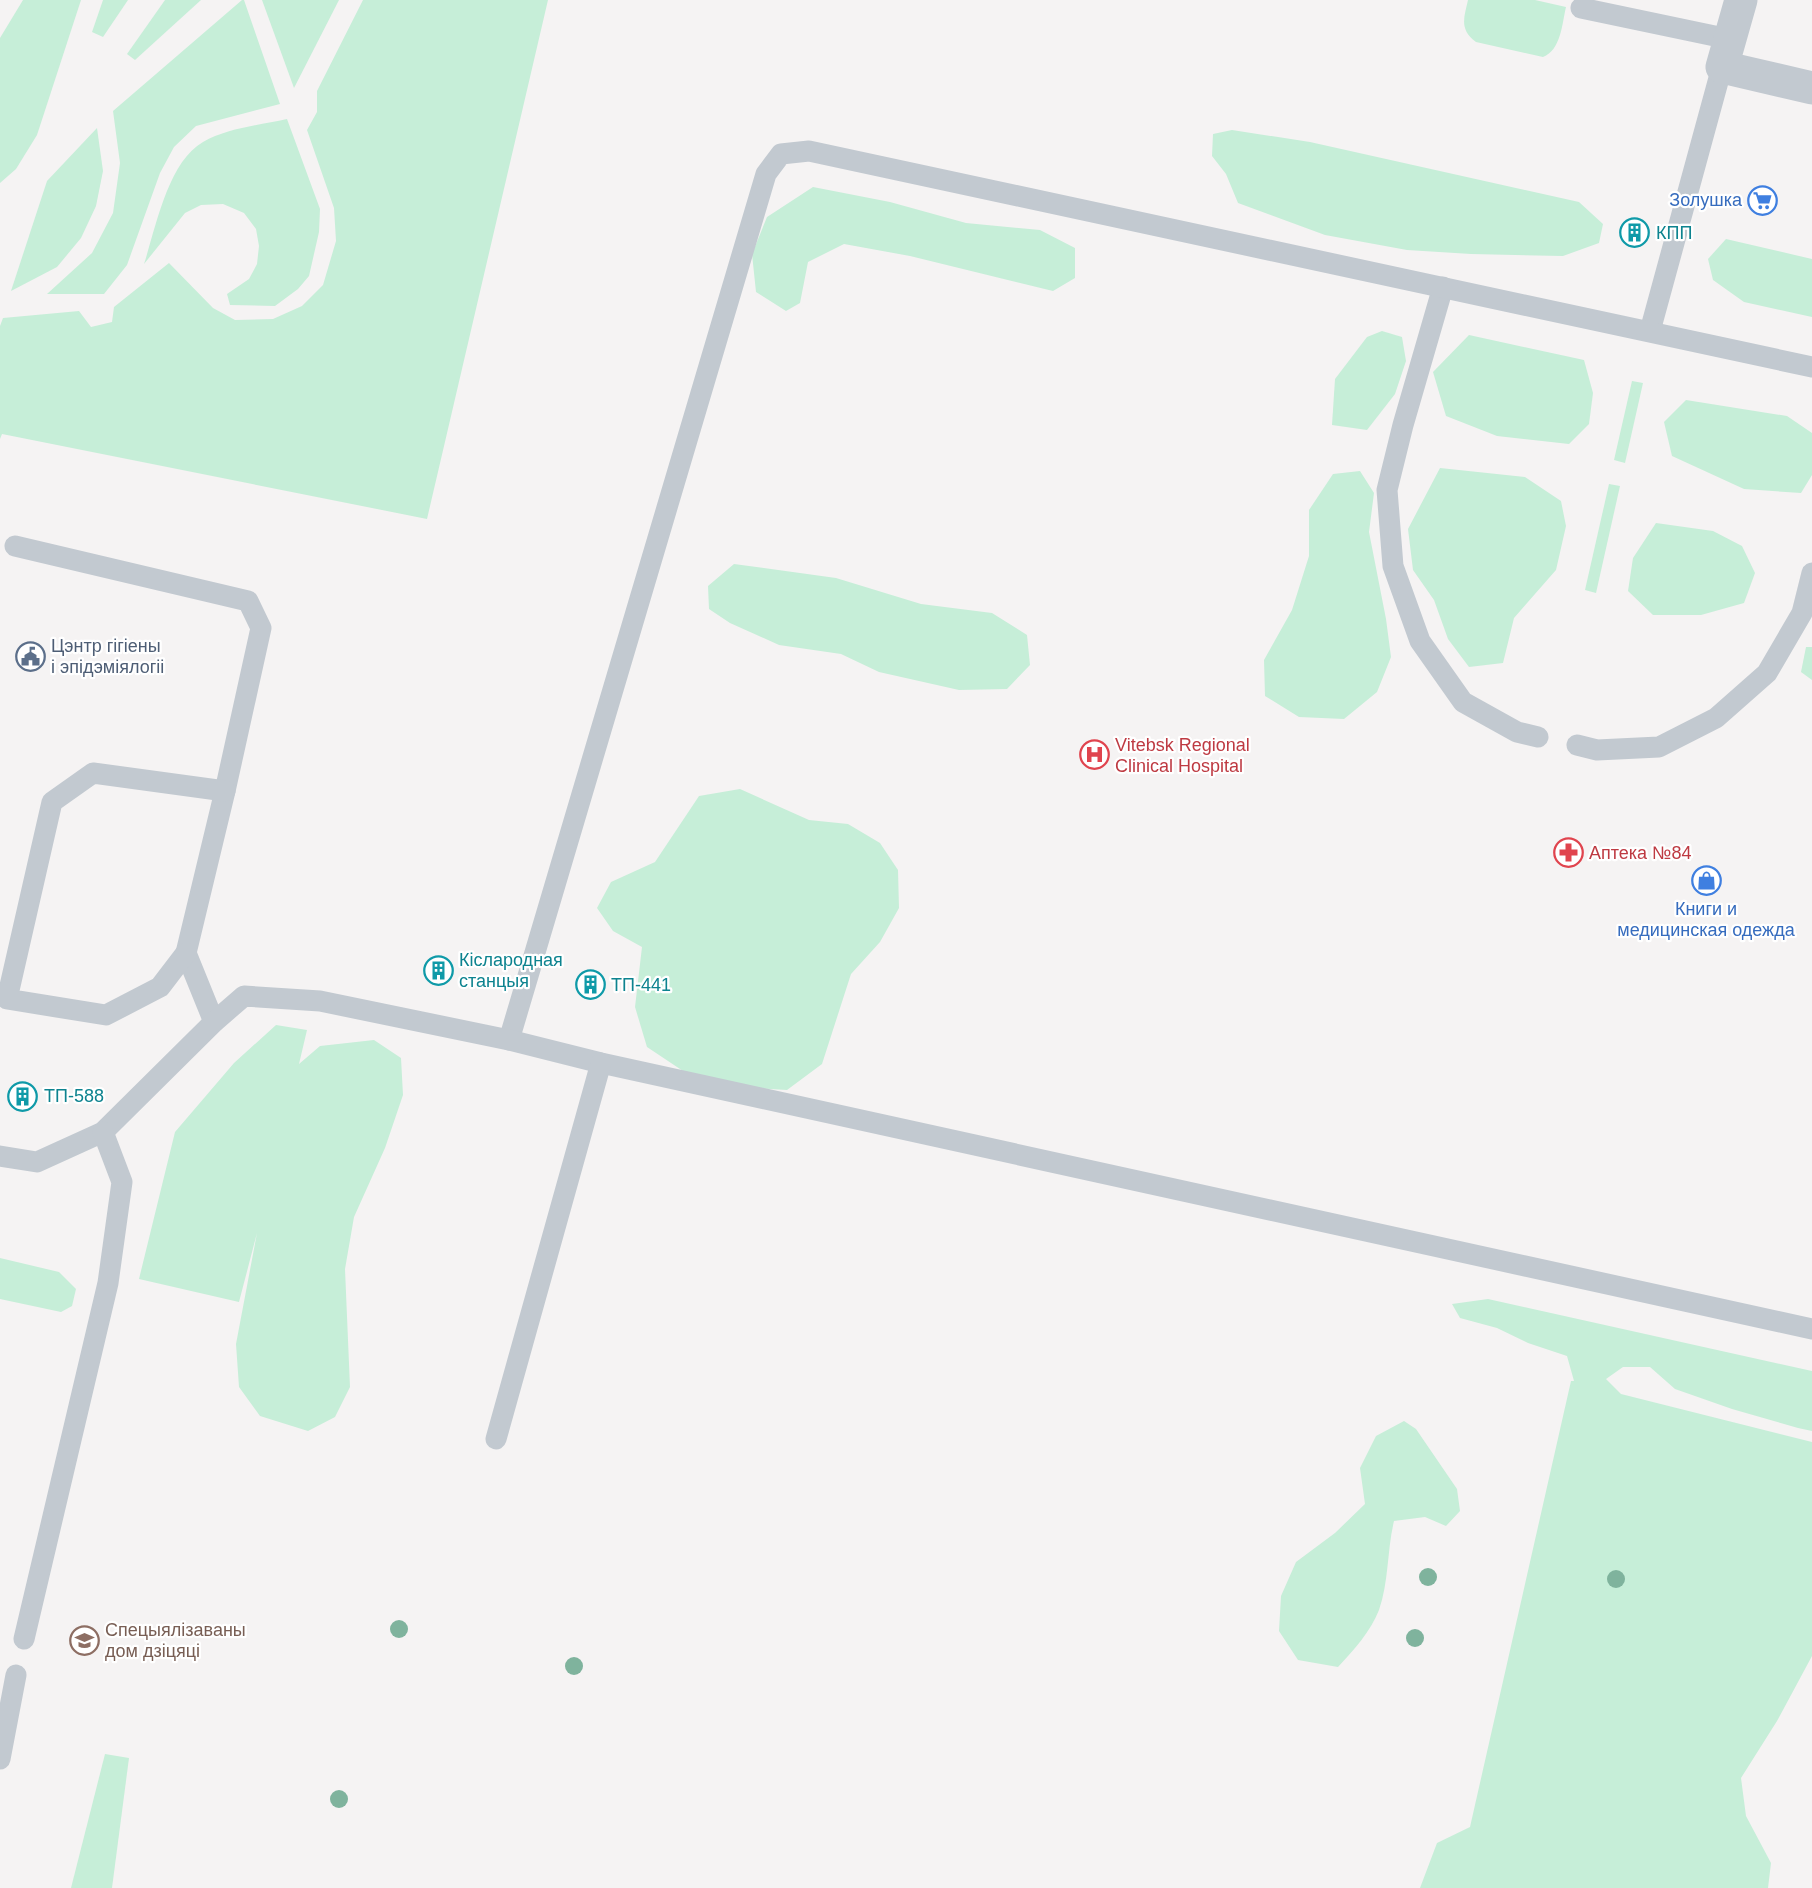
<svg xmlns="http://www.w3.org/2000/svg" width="1812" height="1888" font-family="Helvetica,sans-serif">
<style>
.green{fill:#c6eed8}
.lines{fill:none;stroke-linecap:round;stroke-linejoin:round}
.lane{stroke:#c2c9d0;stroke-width:21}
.street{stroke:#c2c9d0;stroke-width:33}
.tree{fill:#7fb39d}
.labels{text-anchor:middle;stroke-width:4.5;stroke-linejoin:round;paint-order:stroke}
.shop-label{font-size:18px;fill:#366cbe;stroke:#fff;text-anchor:end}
.culture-label{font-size:18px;fill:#0d838f;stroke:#fff;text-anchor:start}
.service-label{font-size:18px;fill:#4e5e75;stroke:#fff;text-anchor:start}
.health-label{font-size:18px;fill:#be3a42;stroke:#fff;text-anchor:start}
.education-label{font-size:18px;fill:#785e54;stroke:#fff;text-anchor:start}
</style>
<rect width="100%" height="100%" fill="#f5f3f3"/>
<g class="green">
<polygon points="23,0 81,0 37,135 16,169 0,183 0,38"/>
<polygon points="103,0 128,0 103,37 92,32"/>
<polygon points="165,0 201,0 135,60 127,54"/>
<polygon points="242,0 244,0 280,104 196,126 174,147 160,173 127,265 104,294 47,294 92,253 113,213 120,163 113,111"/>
<polygon points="262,0 339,0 294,88"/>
<polygon points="363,0 548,0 427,519 2,434 0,439 0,326 3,318 79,311 91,327 112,322 114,307 169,263 213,308 235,320 273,319 302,306 323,285 336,241 334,208 307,130 317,112 317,91"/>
<path d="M1468 0H1535L1566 7C1562 24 1561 50 1543 57L1476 42C1459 29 1464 18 1468 0Z"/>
<path d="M287 119 320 209 319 232 309 276 298 289 275 306 230 305 227 294 249 279 257 264 259 246 256 229 244 213 223 204 201 205 185 213 144 264C156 227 168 162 203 142 227 128 260 125 287 119Z"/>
<polygon points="97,128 103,171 96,206 81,238 57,267 11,291 47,181"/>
<polygon points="1232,130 1310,142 1579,202 1603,224 1599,243 1563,256 1471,254 1407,250 1325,235 1238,203 1226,174 1212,156 1213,134"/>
<polygon points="813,187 890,202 966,223 1040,230 1075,248 1075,278 1053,291 910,256 844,244 808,262 800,303 786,311 756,292 752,254 767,217"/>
<polygon points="1726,239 1812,259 1812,317 1744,302 1713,280 1708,259"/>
<polygon points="1382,331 1402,337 1406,361 1395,394 1367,430 1332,425 1335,379 1367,337"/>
<polygon points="1469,335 1584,360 1593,393 1589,424 1569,444 1497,436 1446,416 1433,372"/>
<polygon points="1632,381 1643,383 1625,463 1614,460"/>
<polygon points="1686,400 1787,416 1812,433 1812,475 1801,493 1744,489 1672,456 1664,422"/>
<polygon points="1440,468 1525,477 1561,501 1566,526 1556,570 1514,618 1503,663 1469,667 1448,639 1434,600 1413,570 1408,529"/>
<polygon points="1360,471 1374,493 1369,532 1386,619 1391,657 1377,692 1344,719 1299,717 1265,696 1264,660 1292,610 1309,556 1309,510 1333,474"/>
<polygon points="1609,484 1620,486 1596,593 1585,590"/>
<polygon points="1656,523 1713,531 1742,546 1755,573 1744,603 1701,615 1653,615 1628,591 1633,558"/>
<polygon points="734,564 836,578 921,604 992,613 1027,635 1030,665 1007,689 959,690 879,672 841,654 779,645 730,623 709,609 708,586"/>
<polygon points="1806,647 1812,647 1812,680 1801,672"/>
<polygon points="740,789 809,820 848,824 880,843 898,870 899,908 880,942 851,974 822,1064 787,1090 733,1087 683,1071 647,1047 635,1007 642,947 613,931 597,908 611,882 655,862 699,796"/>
<polygon points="276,1025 307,1030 299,1064 320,1046 374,1040 401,1058 403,1095 385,1148 354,1217 345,1269 350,1387 335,1417 308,1431 260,1416 239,1387 236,1344 257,1233 239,1302 139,1279 175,1132 234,1063"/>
<polygon points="0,1258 59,1272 76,1289 72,1306 61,1312 0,1299"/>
<polygon points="1488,1299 1812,1371 1812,1431 1798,1428 1732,1409 1675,1389 1650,1367 1623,1367 1606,1379 1621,1394 1812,1442 1812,1656 1777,1721 1741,1778 1746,1816 1771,1863 1768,1888 1420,1888 1437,1843 1470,1827 1571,1381 1574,1381 1567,1356 1528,1343 1497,1328 1460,1318 1452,1304"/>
<path d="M1404 1421 1416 1429 1457 1489 1460 1511 1446 1526 1425 1517 1394 1521C1387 1550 1389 1581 1379 1610 1371 1631 1353 1651 1338 1667L1298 1660 1279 1631 1281 1596 1296 1562 1335 1533 1365 1504 1360 1468 1376 1436Z"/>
<polygon points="105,1754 129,1758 112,1888 71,1888"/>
</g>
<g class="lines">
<g class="lane">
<polyline points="1581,8 1729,39"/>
<polyline points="1443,287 1403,425 1387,490 1393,566 1420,641 1463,702 1517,732 1538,737"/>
<polyline points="1650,331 1722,67"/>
<polyline points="15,546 248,601 261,628 225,791 186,953 214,1022"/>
<polyline points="1577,745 1597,750 1659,747 1716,718 1767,673 1802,613 1812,573"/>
<polyline points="186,953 160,987 106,1015 7,999 52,802 93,773 225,791"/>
<polyline points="509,1040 766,174 781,154 809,151 1812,367"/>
<polyline points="0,1156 37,1162 103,1132 214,1022 244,996 320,1001 509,1040 601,1063 1812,1329"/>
<polyline points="496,1439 601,1063"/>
<polyline points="24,1639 108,1283 122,1182 103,1132"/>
<polyline points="0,1759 16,1675"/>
</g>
<polyline class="street" points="1741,0 1722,67 1812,88"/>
</g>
<g class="tree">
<circle cx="1428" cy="1577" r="9"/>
<circle cx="1616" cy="1579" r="9"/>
<circle cx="399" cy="1629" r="9"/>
<circle cx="1415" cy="1638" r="9"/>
<circle cx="574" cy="1666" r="9"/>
<circle cx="339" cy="1799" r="9"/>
</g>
<defs>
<symbol id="supermarket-ring" viewBox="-11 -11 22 22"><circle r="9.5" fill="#fff" stroke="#3f7fe0" stroke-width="1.5"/><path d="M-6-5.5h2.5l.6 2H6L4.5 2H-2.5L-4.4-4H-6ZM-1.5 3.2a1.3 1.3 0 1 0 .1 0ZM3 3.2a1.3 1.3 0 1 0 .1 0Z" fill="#3f7fe0"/></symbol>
<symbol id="building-ring" viewBox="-11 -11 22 22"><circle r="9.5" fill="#fff" stroke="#0f9aa8" stroke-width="1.5"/><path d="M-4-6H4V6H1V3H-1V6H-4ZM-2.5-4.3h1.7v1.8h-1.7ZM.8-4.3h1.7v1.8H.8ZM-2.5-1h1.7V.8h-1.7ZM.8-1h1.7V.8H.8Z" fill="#0f9aa8"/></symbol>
<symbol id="civic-ring" viewBox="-11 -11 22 22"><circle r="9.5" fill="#fff" stroke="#5c6f8a" stroke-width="1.5"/><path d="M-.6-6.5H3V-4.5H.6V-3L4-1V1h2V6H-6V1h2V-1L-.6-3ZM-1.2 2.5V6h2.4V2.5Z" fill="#5c6f8a"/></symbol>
<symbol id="hospital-ring" viewBox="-11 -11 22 22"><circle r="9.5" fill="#fff" stroke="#e0444e" stroke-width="1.5"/><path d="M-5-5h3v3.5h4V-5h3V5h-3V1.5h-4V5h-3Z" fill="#e0444e"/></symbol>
<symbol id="pharmacy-ring" viewBox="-11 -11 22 22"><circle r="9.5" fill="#fff" stroke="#e0444e" stroke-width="1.5"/><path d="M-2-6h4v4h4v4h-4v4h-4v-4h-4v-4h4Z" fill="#e0444e"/></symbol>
<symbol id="shop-ring" viewBox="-11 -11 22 22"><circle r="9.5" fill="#fff" stroke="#3f7fe0" stroke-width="1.5"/><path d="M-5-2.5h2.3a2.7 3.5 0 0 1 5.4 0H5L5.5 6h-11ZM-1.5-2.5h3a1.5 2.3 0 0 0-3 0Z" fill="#3f7fe0"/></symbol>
<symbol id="school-ring" viewBox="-11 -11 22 22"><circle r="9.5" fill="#fff" stroke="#8d6e63" stroke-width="1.5"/><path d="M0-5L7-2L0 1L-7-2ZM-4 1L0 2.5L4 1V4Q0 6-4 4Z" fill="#8d6e63"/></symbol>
</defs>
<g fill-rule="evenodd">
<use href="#supermarket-ring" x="1746" y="184" width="33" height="33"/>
<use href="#building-ring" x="1618" y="216" width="33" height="33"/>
<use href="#civic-ring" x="14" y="640" width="33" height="33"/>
<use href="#hospital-ring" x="1078" y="738" width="33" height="33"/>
<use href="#pharmacy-ring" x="1552" y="836" width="33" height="33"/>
<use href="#shop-ring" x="1690" y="864" width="33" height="33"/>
<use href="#building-ring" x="422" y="954" width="33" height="33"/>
<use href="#building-ring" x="574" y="968" width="33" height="33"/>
<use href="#building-ring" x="6" y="1080" width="33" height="33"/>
<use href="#school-ring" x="68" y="1624" width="33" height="33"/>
</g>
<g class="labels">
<g class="shop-label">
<text x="1742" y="206">Золушка</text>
<text x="1706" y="915" text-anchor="middle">Книги и<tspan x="1706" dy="21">медицинская одежда</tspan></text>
</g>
<g class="culture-label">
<text x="1656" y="239">КПП</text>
<text x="459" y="966">Кіслародная<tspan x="459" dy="21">станцыя</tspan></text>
<text x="611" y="991">ТП-441</text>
<text x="44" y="1102">ТП-588</text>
</g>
<g class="service-label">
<text x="51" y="652">Цэнтр гігіены<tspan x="51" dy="21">і эпідэміялогіі</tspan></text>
</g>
<g class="health-label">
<text x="1115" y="751">Vitebsk Regional<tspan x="1115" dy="21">Clinical Hospital</tspan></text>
<text x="1589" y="859">Аптека №84</text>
</g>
<g class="education-label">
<text x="105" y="1636">Спецыялізаваны<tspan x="105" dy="21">дом дзіцяці</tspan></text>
</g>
</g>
</svg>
